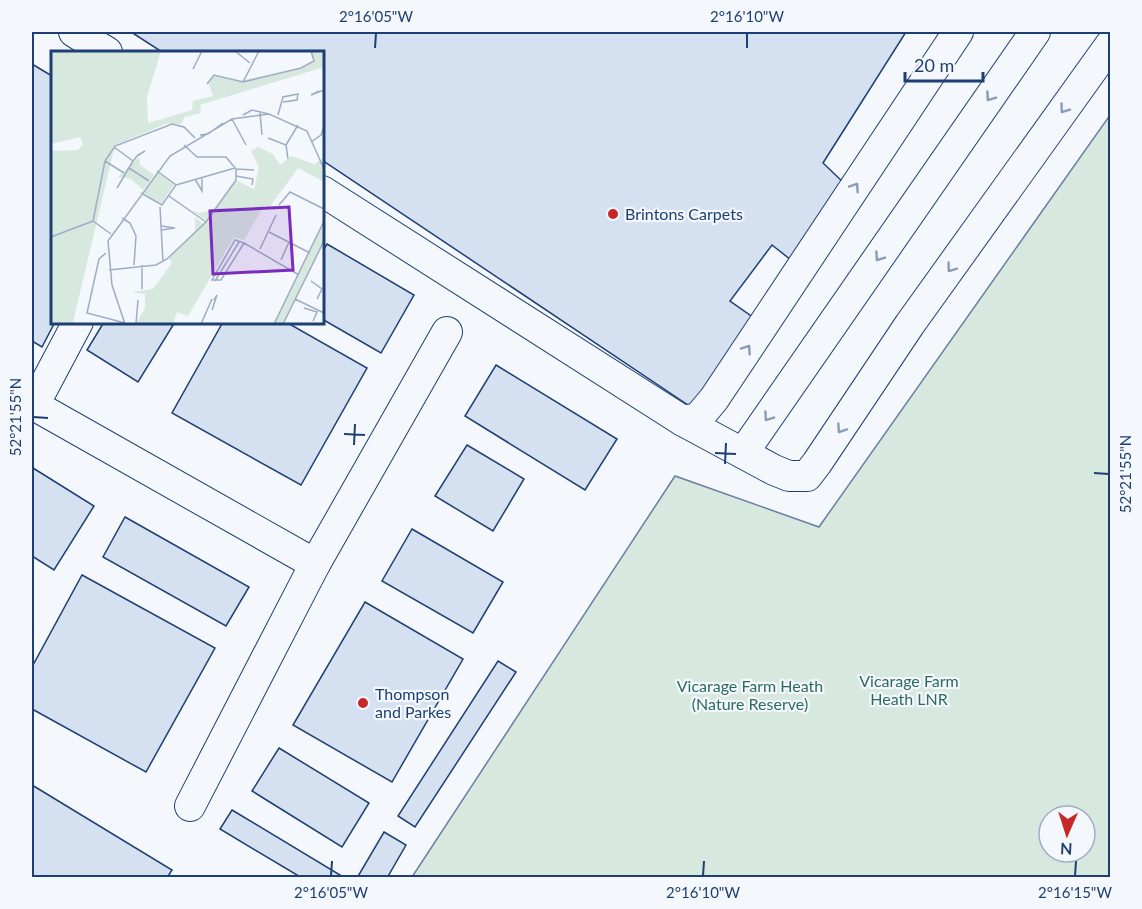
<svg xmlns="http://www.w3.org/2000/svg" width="1142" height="909" font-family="Lato,sans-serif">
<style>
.green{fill:#d7e8df;stroke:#687fa3;stroke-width:1.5;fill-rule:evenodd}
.building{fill:#d5e0f0;stroke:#1d3f73;stroke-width:1.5}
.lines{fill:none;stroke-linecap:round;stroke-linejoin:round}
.minor-casing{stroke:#1d3f73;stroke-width:32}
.minor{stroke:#f4f7fb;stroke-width:30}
.oneway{stroke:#889bb7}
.ticks{fill:none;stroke:#1d3f73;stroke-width:2}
.poi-dot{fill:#c62828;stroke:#f4f7fb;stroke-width:2}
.labels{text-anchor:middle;stroke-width:4.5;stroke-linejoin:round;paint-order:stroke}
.poi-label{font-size:16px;fill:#1d3f73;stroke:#f4f7fb;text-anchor:start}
.park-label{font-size:16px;fill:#2c6c60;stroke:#f4f7fb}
.inset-road{fill:none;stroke:#9eadc5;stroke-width:1.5}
.view{fill:#7b2cbf;fill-opacity:0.15;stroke:#7b2cbf;stroke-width:3}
.inset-edge{fill:none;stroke:#1d3f73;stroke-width:3}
.neatline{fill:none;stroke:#1d3f73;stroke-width:2}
.ticks-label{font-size:15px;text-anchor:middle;fill:#1d3f73}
</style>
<rect width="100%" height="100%" fill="#f4f7fb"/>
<path class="green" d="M1110 115V877H412L675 476 819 527ZM1049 816H1085V852H1049Z"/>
<g class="building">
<polygon points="131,32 906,32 823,163 844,183 791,260 772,245 730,301 754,318 691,407 322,160 322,52 162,52"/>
<polygon points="32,64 52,76 52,322 55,322 42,347 32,341"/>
<polygon points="327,244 414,295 381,353 322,319 322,252"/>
<polygon points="104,322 175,322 138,382 87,350"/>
<polygon points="223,322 286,322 367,368 301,485 172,413"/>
<polygon points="496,365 617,439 585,490 465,416"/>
<polygon points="467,445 524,479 493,531 435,496"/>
<polygon points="33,468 94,506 54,570 32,556 32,471"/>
<polygon points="125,517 249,587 226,626 103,557"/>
<polygon points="412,529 503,582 473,633 382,581"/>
<polygon points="82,575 215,648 146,772 32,709 32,667"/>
<polygon points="365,602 463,659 392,782 293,725"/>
<polygon points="498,661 516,672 415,827 398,816"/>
<polygon points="279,748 369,803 342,847 252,791"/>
<polygon points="32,785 172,870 167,878 32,878"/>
<polygon points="232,810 345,878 302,878 220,829"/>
<polygon points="384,832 406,845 387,878 357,878"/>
</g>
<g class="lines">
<defs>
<g id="minor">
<polyline points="74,32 107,52"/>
<polyline points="322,191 683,421 774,470 789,476 807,476 817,463 910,324 1110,45"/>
<polyline points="32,404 315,564"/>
<polyline points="34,405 78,322"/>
<polyline points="683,421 698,418 714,399 958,32"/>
<polyline points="743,453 1035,32"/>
<polyline points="190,806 315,564 447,332"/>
</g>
</defs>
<use href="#minor" class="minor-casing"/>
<use href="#minor" class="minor"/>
</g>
<defs><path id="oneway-chevron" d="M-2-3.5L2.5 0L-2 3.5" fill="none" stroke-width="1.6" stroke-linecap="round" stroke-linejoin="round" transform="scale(1.5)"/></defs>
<g class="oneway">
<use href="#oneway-chevron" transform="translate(990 97) rotate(125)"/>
<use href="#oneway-chevron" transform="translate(1064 109) rotate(126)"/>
<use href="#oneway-chevron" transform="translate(855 187) rotate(-56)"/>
<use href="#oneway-chevron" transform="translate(879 257) rotate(125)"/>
<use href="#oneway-chevron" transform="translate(951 268) rotate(126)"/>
<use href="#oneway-chevron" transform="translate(747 349) rotate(-56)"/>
<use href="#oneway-chevron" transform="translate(768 417) rotate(125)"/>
<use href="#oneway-chevron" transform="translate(841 429) rotate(124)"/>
</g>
<path class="ticks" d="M375 48 376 33M747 48V33M33 417 48 418M344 434 365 435M354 445 355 424M715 453 736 454M725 464 726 443M1094 473 1109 474M331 876 332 861M703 876 704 861M1075 876 1076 861"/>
<g class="poi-dot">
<circle cx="613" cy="214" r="6"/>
<circle cx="363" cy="703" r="6"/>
</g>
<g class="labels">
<g class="poi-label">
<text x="625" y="220">Brintons Carpets</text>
<text x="375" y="700">Thompson<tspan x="375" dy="18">and Parkes</tspan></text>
</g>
<g class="park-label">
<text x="909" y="687">Vicarage Farm<tspan x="909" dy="18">Heath LNR</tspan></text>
<text x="750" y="692">Vicarage Farm Heath<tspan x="750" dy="18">(Nature Reserve)</tspan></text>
</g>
</g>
<g transform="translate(51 51)">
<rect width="273" height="273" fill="#f4f7fb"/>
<path d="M0 0H110L96 46 97 72 141 59 142 50 162 45 157 31 163 24 188 30 250 17 263 10 260 0H273V16L149 54 150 62 134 66 130 73H115L64 94 22 271 28 273H0V100L27 99 32 93 29 86 0 93ZM207 96 222 103 229 114 241 105 263 113 273 107V131L247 117 218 157 213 155 193 189 183 186 137 265 126 261 122 273H85L94 257V243L81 241 102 238 121 212 118 207 144 180V166L152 173 156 168H153L141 159 148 162 162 159 185 129 203 138 208 116 200 100ZM88 106 89 114 103 124 92 139 80 128 67 126ZM106 121 123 134 110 153 92 142ZM273 170V190L232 273H223Z" fill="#d7e8df"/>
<path class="inset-road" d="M184 0 199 12M142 18 151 0M192 31 208 0M156 33 163 24 192 31 250 17 263 10 260 0M268 40 260 44 273 39M209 62 211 84M192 64 201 59 218 63M227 64 232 46 247 43 246 49 232 51M181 68 195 94M149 84 157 83 172 72M217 87 235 94 237 108M260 91 270 84 273 75M235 94 247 74M63 96 82 110M54 110 73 122M78 117 98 130M185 118 203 119M185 125 202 128 201 134M144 128 151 140V126M125 134 184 117M66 137 82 110 87 104 94 100 85 106M90 142 111 154 125 134 106 120M118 145 155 171M228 154 239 141 273 158M109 156 112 211M71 167 79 172 85 185 83 214M42 170 54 110 64 95 121 73 133 76 144 87M42 170 60 183M110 175 124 177 111 179M218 181 259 202M0 186 42 170M193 192 170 229H161L184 189 193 192 248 224M209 198 225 164M55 202 48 208 36 262 74 272M230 209 238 191M91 214V238M58 219 105 214 116 208 155 171 185 129V118L175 106H146L133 94M164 230 188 191M260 230 271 238 266 248M244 248 273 262M253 257 266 261 262 270M161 259 166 244 163 249M74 273 61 234 57 190 119 105 181 68 218 63 256 80 273 118M85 273 87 249M150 273 161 248M223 273 273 170M232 273 273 190"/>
<path class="view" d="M238 156 242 219 162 223 159 160Z"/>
<rect width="273" height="273" class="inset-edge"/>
</g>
<rect width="1142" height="909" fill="none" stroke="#f4f7fb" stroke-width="66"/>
<g transform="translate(1067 834) rotate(183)"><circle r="28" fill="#f4f7fb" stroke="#9eadc5" stroke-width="1.5"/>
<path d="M0-4.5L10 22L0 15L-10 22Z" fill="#c62828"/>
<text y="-9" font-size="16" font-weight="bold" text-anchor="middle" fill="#1d3f73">N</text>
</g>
<path d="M905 72v9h78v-9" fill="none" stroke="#1d3f73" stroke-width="3"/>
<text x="914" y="72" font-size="18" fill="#1d3f73" stroke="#f4f7fb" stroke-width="4.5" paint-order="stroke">20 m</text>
<rect x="33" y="33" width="1076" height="843" class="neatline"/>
<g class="ticks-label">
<text x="376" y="22">2°16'05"W</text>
<text x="747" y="22">2°16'10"W</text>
<text transform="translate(16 417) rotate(-90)" y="5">52°21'55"N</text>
<text transform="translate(1126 474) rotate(-90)" y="5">52°21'55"N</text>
<text x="331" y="898">2°16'05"W</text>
<text x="703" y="898">2°16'10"W</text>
<text x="1075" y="898">2°16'15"W</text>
</g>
</svg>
